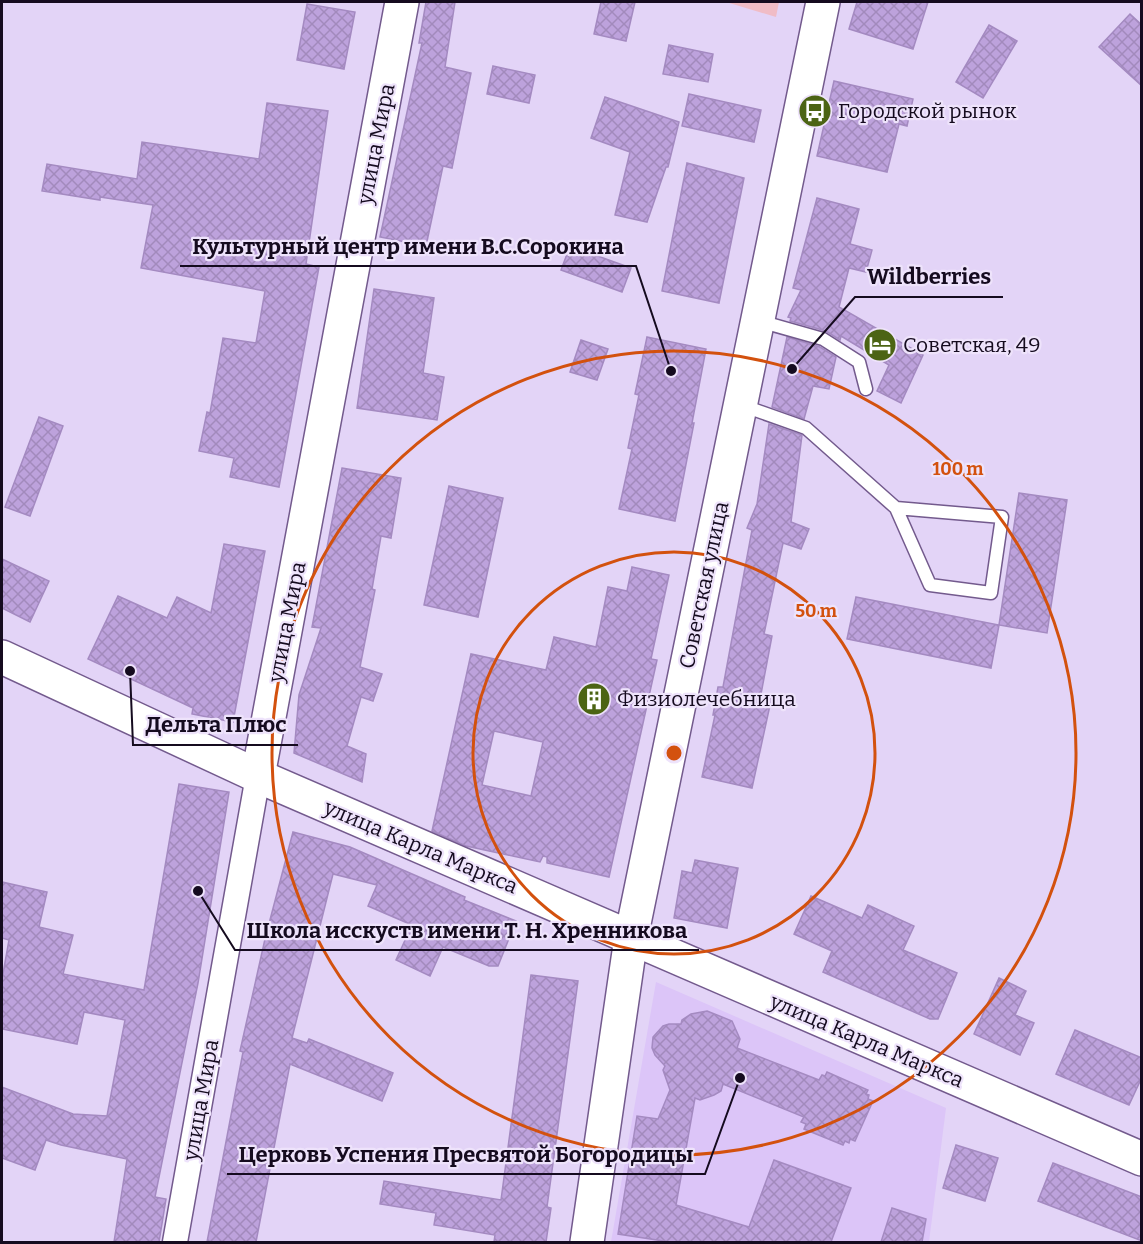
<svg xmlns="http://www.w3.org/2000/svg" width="1143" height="1244" font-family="Bitter,serif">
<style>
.built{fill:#dcc5f8}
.green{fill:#f0bcc6}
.building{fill:url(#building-cross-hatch);stroke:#a48ac1;stroke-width:1.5;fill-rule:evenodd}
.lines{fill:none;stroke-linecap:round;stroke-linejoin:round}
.lane-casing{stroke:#735a8d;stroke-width:15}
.street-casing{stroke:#735a8d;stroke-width:27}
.secondary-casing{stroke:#735a8d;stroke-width:36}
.lane{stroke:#fff;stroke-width:12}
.street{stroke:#fff;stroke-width:24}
.secondary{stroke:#fff;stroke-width:33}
.ring{fill:none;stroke:#d3510e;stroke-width:3}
.labels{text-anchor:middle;stroke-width:4.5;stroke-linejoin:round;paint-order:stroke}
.poi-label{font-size:21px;fill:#150b1f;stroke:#eee3fb;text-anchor:start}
.street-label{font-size:21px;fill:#150b1f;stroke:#eee3fb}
.centre{fill:#d3510e;stroke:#eee3fb;stroke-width:3}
.ring-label{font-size:18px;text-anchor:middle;font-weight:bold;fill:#d3510e;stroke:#eee3fb;stroke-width:4.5;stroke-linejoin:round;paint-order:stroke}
.leader{fill:none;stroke:#150b1f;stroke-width:2}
.callout-dot{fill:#150b1f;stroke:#eee3fb;stroke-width:2}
.callout-label{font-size:22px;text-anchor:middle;font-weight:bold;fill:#150b1f;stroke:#eee3fb;stroke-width:4.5;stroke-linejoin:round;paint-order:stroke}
</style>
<defs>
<pattern id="building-cross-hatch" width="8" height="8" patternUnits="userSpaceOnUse" patternTransform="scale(1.5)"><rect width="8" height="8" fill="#bda2dc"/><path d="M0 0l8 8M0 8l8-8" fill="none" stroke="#a28abc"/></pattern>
</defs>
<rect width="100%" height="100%" fill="#e3d4f7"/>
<polygon class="built" points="656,982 946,1108 929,1242 611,1242"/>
<polygon class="green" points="726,2 779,2 776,17"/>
<g class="building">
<polygon points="426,2 455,2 445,67 471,73 452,168 443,166 426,246 380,237 422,43 419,43"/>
<polygon points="601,2 635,2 626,41 594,34"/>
<polygon points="857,2 928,2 913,49 849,29"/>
<polygon points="307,4 355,12 344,69 297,60"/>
<polygon points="1130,14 1142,25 1142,86 1099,47"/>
<polygon points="989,25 1017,41 983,98 956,82"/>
<polygon points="669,45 713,54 708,82 663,74"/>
<polygon points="493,66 535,75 529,103 487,94"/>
<polygon points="834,81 913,99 907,126 899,124 887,172 817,156"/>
<polygon points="689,94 761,110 754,142 682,126"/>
<polygon points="605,97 679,122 668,167 666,167 647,222 615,215 630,152 591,138"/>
<polygon points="267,103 328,111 306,264 319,267 279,487 230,477 234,458 199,451 207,412 210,413 223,338 256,343 265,291 141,268 153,205 100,197 100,200 42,191 47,164 137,179 142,142 259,159"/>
<polygon points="687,163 744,178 719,303 662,291"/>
<polygon points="817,198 859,209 850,244 872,250 866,272 849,268 839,307 923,355 901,403 877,391 889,365 841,336 840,340 826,331 790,321 791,318 788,317 801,290 793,288"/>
<polygon points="570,246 631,268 622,292 561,270"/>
<polygon points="374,289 434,298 423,373 444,377 437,420 357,408"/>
<polygon points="647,337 706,349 692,423 694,423 675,521 619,509 632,449 628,448 639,395 635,394"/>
<polygon points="787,337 820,347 836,357 829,389 813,386 804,419 772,407"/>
<polygon points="581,340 608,349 597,380 570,372"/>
<polygon points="39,417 63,426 30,516 5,507"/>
<polygon points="769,424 802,435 791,522 809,529 801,549 783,543 764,634 772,636 761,694 772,696 752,788 702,777 715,715 713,715 718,687 723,687 752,530 747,528 757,504"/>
<polygon points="342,468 401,478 391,538 381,536 372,589 375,590 360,667 382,674 373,701 361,697 347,746 366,754 362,782 294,753 299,695 321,628 312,627"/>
<polygon points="449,486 503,498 478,617 424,605"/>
<polygon points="1019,493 1067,500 1047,633 999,625"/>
<polygon points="224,544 265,551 233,722 192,714 193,708 88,659 118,596 167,618 177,597 211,613"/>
<polygon points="2,559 49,581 30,622 2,608"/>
<path d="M632 567 669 575 651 659 657 660 609 877 547 863V857L543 856 540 862 466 846 432 831 471 654 546 670 554 637 596 647 608 587 627 591ZM494 731 543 742 531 796 482 785Z"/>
<polygon points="856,597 999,625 991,668 847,639"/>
<polygon points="179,784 229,792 198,983 155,1197 166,1199 159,1242 114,1242 127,1159 61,1145 46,1140 35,1170 2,1158 2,1087 73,1114 107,1116 125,1020 84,1012 77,1044 2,1029 2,979 9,940 2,938 2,882 47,892 39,927 73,935 63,974 144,990"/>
<polygon points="293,832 350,847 465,897 464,900 516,921 498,966 489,966 443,947 430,976 396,960 412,925 368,906 377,885 333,874 292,1038 307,1043 309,1039 393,1073 382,1101 290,1064 256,1242 207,1242 243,1052 240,1051 265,939"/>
<polygon points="695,860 738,868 727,928 674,918 682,871 692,873"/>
<polygon points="811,896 862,918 868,905 914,926 903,950 957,973 938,1019 930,1019 823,972 832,951 794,934"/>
<polygon points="531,975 578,981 547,1207 551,1208 546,1242 494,1242 495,1235 434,1225 436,1213 380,1204 384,1181 501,1200"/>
<polygon points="999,978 1026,991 1015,1015 1034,1023 1020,1055 974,1034"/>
<polygon points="707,1011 732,1021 740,1039 737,1048 819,1080 822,1075 825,1076 827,1072 868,1090 866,1094 869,1095 868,1099 873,1101 855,1141 850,1139 849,1143 845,1141 843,1145 804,1129 806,1124 801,1122 804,1117 723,1084 721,1091 714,1095 700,1100 695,1098 676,1205 749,1227 774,1160 851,1188 831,1242 670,1242 618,1234 637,1116 658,1119 670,1090 663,1070 665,1066 655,1055 652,1048 653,1037 663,1026 669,1024 681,1024 682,1020 691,1014"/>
<polygon points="1075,1030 1142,1058 1142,1077 1129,1105 1056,1074"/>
<polygon points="956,1145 998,1158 985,1201 943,1188"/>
<polygon points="1053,1163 1142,1197 1142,1241 1038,1201"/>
<polygon points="892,1208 926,1219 922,1242 881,1242"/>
</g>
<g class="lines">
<defs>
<g id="lane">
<polyline points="759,321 823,339 859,362 866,389"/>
<polyline points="741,405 806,428 896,508 930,585 991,593 1002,517 896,508"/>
</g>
<polyline id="street" points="175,1242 258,776"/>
<g id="secondary">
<polyline points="2,657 258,776 1142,1159"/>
<polyline points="258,776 402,2"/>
<polyline points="587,1242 631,938 823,2"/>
</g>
</defs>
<use href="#lane" class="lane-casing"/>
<use href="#street" class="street-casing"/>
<use href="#secondary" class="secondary-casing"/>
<use href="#lane" class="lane"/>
<use href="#street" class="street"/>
<use href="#secondary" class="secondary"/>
</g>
<g class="ring">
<circle cx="674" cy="753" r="201"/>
<circle cx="674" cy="753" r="402"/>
</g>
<defs>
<symbol id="bus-disc" viewBox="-11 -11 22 22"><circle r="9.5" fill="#4c6414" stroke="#eee3fb"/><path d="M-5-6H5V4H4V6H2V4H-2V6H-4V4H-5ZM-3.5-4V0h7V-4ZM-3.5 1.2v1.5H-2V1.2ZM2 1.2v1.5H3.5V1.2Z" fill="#fff"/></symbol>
<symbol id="hotel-disc" viewBox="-11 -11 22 22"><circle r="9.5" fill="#4c6414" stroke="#eee3fb"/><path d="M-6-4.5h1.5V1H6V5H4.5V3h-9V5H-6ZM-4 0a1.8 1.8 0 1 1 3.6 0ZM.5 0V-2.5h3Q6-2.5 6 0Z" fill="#fff"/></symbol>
<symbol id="building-disc" viewBox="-11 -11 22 22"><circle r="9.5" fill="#4c6414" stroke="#eee3fb"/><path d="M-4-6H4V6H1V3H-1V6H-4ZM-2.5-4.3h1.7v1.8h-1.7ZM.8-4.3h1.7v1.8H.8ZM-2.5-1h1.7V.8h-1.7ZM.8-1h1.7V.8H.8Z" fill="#fff"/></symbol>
</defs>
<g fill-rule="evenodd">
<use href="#bus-disc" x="796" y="92" width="38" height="38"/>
<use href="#hotel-disc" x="861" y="326" width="38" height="38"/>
<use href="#building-disc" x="575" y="680" width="38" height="38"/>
</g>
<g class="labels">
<g class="poi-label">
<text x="838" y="118">Городской рынок</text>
<text x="903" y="352">Советская, 49</text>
<text x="617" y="706">Физиолечебница</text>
</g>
<g class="street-label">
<text transform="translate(376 144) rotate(-79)" y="7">улица Мира</text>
<text transform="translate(704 585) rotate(-78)" y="7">Советская улица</text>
<text transform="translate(287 622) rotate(-79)" y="7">улица Мира</text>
<text transform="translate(421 847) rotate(23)" y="7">улица Карла Маркса</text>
<text transform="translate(867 1041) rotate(23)" y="7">улица Карла Маркса</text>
<text transform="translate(201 1100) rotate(-80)" y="7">улица Мира</text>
</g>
</g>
<circle cx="674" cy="753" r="9" class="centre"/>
<g class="ring-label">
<text x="958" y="475">100 m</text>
<text x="816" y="617">50 m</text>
</g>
<path class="leader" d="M671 371L636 266H180M792 369L855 297H1003M130 671L133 745H298M198 891L235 950H699M740 1078L705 1174H227"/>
<g class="callout-dot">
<circle cx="671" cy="371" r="6"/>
<circle cx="792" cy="369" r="6"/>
<circle cx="130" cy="671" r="6"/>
<circle cx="198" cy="891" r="6"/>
<circle cx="740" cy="1078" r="6"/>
</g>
<g class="callout-label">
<text x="408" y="254">Культурный центр имени В.С.Сорокина</text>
<text x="929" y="284">Wildberries</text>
<text x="216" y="732">Дельта Плюс</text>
<text x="467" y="938">Школа исскуств имени Т. Н. Хренникова</text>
<text x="466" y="1162">Церковь Успения Пресвятой Богородицы</text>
</g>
<rect width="1143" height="1244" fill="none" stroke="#150b1f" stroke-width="6"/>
</svg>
